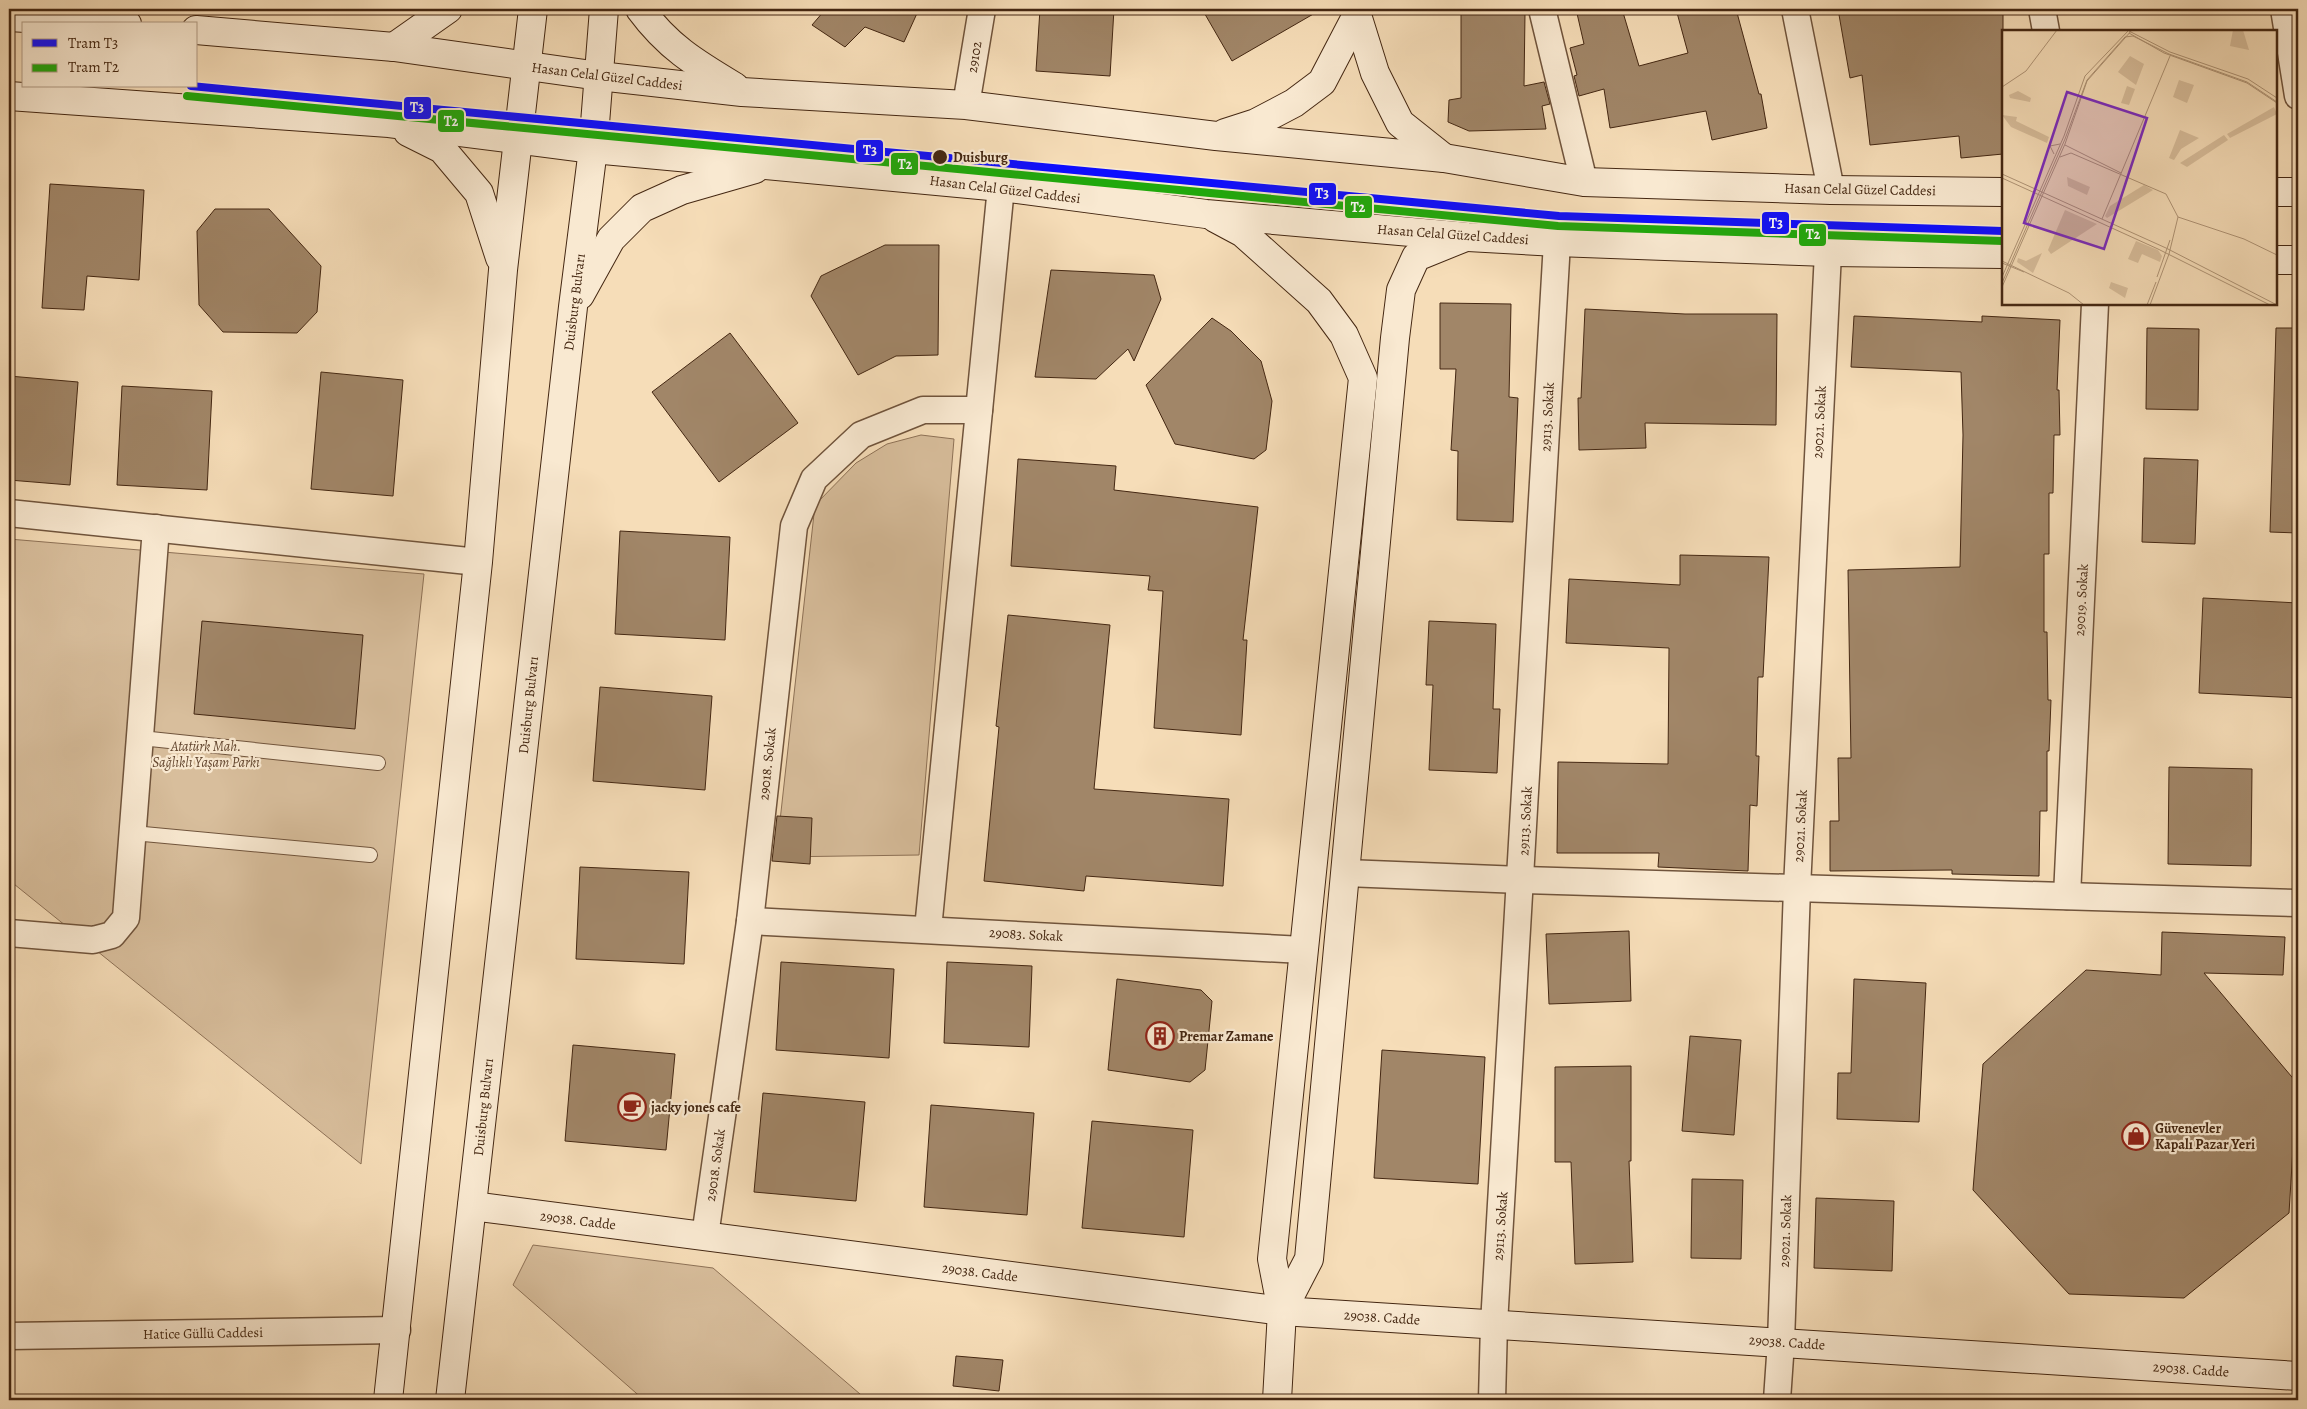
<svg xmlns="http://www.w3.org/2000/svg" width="2307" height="1409" font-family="Alegreya,serif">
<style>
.green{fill:#d8be9c;stroke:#8e7257}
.building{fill:#a18668;stroke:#442712}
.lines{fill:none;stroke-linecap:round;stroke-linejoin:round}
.lane-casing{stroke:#70543c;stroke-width:16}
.street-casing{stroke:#70543c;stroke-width:29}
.secondary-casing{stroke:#442712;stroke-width:30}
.lane{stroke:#f9e9d1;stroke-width:14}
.street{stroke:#f9e9d1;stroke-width:26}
.secondary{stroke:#f9e9d1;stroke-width:28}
.tram-1-casing{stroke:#f9e9d1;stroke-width:11}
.tram-2-casing{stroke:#f9e9d1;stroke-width:11}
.tram-1{stroke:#0d0dff;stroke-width:8}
.tram-2{stroke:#20a90c;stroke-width:8}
.stop-dot{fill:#442712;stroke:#f9e9d1;stroke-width:2}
.labels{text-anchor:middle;stroke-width:4.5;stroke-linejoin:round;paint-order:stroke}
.street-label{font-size:14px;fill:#442712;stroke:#f9e9d1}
.stop-label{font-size:14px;font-weight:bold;fill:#442712;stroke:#f9e9d1;text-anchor:start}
.park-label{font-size:14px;font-style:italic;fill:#62452e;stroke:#f9e9d1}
.poi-label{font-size:14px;font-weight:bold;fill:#442712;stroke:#f9e9d1;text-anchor:start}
.inset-road{fill:none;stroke:#af9476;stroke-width:1}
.view{fill:#7b2cbf;fill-opacity:0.15;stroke:#7b2cbf;stroke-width:2.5}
.inset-edge{fill:none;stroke:#442712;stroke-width:2.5}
.line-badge{stroke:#f9e9d1;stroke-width:2}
.badge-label{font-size:14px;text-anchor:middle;font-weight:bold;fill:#fff}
</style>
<rect width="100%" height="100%" fill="#f6ddb8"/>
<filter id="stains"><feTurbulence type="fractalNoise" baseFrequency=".004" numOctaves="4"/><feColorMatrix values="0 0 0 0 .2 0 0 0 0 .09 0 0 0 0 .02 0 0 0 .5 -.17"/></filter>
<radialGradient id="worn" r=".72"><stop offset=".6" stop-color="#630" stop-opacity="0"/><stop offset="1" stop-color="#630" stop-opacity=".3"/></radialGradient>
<g class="green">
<polygon points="921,435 954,439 919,855 776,857 815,505 856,463 887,444"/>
<polygon points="9,539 424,574 361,1164 9,880"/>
<polygon points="533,1245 713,1268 867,1400 644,1400 513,1285"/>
</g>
<g class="building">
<polygon points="822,9 919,9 904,42 865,27 845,47 812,25 824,11"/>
<polygon points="1040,9 1114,9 1110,76 1036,71"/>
<polygon points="1202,9 1322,9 1232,61"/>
<polygon points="1576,9 1622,9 1639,66 1688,53 1676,9 1736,9 1759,94 1761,94 1767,128 1712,140 1706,111 1610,128 1604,89 1579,96 1574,76 1577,75 1570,48 1584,44"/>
<polygon points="1838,9 2003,9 2003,154 1961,158 1959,136 1870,145 1862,75 1850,78"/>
<polygon points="1461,13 1525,13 1524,86 1544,82 1550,104 1542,106 1546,129 1469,131 1448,122 1449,100 1461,98"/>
<polygon points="50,184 144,190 139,280 87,276 84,310 42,308"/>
<polygon points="215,209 269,209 321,266 317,312 297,333 223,332 199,305 197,231"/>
<polygon points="885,245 939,245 938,355 896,356 858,375 811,296 821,276"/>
<polygon points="1051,270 1154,275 1161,299 1134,361 1128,349 1096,379 1035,377"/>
<polygon points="1440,303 1511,304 1509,397 1518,398 1513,522 1457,520 1458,451 1451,450 1456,369 1440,369"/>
<polygon points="1585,309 1685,314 1777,314 1776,425 1645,423 1646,448 1579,450 1578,398 1581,398"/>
<polygon points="1854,316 1982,322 1982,316 2060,320 2057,390 2059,390 2060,435 2054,435 2053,493 2049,493 2049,554 2044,554 2044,632 2047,632 2048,700 2051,700 2049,751 2047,751 2047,811 2040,811 2039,876 1952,874 1952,870 1830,871 1830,821 1839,821 1838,758 1851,758 1848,570 1960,567 1963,435 1961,372 1851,367"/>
<polygon points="1212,318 1231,331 1261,361 1272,401 1266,450 1254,459 1175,444 1146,385"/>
<polygon points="2147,328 2199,329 2198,410 2146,409"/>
<polygon points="2276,328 2298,328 2298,533 2270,532"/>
<polygon points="730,333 798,423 719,482 652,392"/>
<polygon points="321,372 403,380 393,496 311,489"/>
<polygon points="9,376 78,382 70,485 9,480"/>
<polygon points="122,386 212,391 207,490 117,485"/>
<polygon points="2144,458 2198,460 2195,544 2142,542"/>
<polygon points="1018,459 1116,466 1114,490 1258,507 1243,640 1247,640 1241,735 1154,728 1163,591 1148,590 1150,576 1011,566"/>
<polygon points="620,531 730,537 725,640 615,634"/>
<polygon points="1680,555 1769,557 1763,677 1758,677 1756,756 1759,756 1757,806 1750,805 1748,871 1658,867 1659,853 1557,853 1558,762 1668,764 1669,648 1566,643 1569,579 1680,585"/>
<polygon points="2203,598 2298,603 2298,698 2199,693"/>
<polygon points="1008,615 1110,625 1094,789 1229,799 1223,886 1086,876 1084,891 984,881 999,727 996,726"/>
<polygon points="202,621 363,635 355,729 194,714"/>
<polygon points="1429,621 1496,624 1493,709 1500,709 1497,773 1429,770 1433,685 1426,685"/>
<polygon points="600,687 712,696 705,790 593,781"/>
<polygon points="2169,767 2252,769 2251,866 2168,864"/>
<polygon points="777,816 812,818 810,864 772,861"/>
<polygon points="580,867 689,872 684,964 576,959"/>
<polygon points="1629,931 1631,1001 1549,1004 1546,934"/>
<polygon points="2162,932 2285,937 2283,975 2204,973 2297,1083 2289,1213 2184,1298 2069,1294 1973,1190 1983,1064 2086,970 2161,975"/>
<polygon points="781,962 894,969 889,1058 776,1050"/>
<polygon points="947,962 1032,966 1029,1047 944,1043"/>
<polygon points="1117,979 1201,990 1212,1001 1205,1070 1190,1082 1108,1070"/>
<polygon points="1854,979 1926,983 1919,1122 1837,1119 1838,1073 1851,1073"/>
<polygon points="1690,1036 1741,1040 1734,1135 1682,1131"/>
<polygon points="573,1045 675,1054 666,1150 565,1141"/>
<polygon points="1382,1050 1485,1057 1478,1184 1374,1178"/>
<polygon points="1631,1066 1631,1161 1629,1161 1633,1262 1575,1264 1571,1162 1555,1162 1555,1067"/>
<polygon points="763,1093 865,1102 856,1201 754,1192"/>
<polygon points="931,1105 1034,1113 1027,1215 924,1207"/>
<polygon points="1092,1121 1193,1130 1184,1237 1082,1228"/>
<polygon points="1692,1179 1743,1180 1741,1259 1691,1258"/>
<polygon points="1816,1198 1894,1201 1892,1271 1814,1268"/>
<polygon points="956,1356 1003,1360 999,1391 953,1386"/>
</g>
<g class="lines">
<defs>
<g id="lane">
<polyline points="141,738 378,763"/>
<polyline points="133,833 370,855"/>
</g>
<g id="street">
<polyline points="1542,9 1584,182"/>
<polyline points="1795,9 1831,190"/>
<polyline points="2042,9 2046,31"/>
<polyline points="2284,9 2298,96"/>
<polyline points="966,105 982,9"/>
<polyline points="9,513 478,562"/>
<polyline points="1346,873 1521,880 2298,903"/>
<polyline points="2067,896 2095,304"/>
<polyline points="750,921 1303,950"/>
<polyline points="928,929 1001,187"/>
<polyline points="9,933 93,940 112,935 126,918 156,528"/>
<polyline points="705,1236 750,921 794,526 814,479 861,435 923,410 979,410"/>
<polyline points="9,1336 397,1330"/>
<polyline points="1492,1400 1494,1324 1557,242"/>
<polyline points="1777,1400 1781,1342 1797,888 1828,252"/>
</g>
<g id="secondary">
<path d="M640 9C668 47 695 63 735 87"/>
<polyline points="1357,15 1375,73 1400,123 1444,158"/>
<polyline points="9,17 127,24"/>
<polyline points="196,30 394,47 599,76 742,92 966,105 1216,136 1444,158 1584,182 1831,190 2003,192"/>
<polyline points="394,47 448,9"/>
<polyline points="9,96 389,123 593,149 1001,187 1206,214 1468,237 1557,242 1828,252 2003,254"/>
<polyline points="408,132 442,149 479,193 500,258"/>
<polyline points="1225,133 1256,123 1294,103 1322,82 1357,15"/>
<polyline points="2276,192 2298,192"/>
<polyline points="1215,218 1243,233 1319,301 1344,335 1363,378 1272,1259 1282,1311 1277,1400"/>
<polyline points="2276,260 2298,260"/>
<polyline points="580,295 611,239 642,208 682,190 755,169"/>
<polyline points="472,1206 1282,1311 2298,1376"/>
<polyline points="1282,1311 1309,1259 1395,338 1401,290 1416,257 1463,238"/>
<polyline points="388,1400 478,562 503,270 533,9"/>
<polyline points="450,1400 573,307 593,149 604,9"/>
</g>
</defs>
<use href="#lane" class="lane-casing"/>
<use href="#street" class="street-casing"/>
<use href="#secondary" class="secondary-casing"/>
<use href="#lane" class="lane"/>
<use href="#street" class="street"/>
<use href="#secondary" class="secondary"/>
<defs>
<polyline id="tram-1" points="191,86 1559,216 2003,231"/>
<polyline id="tram-2" points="187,96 1558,226 2003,241"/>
</defs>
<use href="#tram-1" class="tram-1-casing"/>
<use href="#tram-2" class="tram-2-casing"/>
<use href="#tram-1" class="tram-1"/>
<use href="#tram-2" class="tram-2"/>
</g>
<defs>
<symbol id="building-ring" viewBox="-11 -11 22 22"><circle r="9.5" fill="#f9e9d1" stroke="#8f2418" stroke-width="1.5"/><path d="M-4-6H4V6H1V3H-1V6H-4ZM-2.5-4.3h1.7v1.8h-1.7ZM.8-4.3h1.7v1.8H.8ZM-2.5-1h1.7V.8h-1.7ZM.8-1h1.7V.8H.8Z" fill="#8f2418"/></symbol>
<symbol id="cafe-ring" viewBox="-11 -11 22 22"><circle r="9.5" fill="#f9e9d1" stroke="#8f2418" stroke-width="1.5"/><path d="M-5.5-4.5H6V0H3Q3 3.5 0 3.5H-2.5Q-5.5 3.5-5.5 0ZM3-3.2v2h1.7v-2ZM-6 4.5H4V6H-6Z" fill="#8f2418"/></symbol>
<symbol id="shop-ring" viewBox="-11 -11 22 22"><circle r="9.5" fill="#f9e9d1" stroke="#8f2418" stroke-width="1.5"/><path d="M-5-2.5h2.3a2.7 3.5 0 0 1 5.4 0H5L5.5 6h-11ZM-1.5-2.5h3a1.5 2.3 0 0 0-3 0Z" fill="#8f2418"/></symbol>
</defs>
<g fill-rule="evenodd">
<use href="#building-ring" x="1144" y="1020" width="32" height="32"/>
<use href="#cafe-ring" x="616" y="1091" width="32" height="32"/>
<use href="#shop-ring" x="2120" y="1120" width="32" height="32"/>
</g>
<circle class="stop-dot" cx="940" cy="157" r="8"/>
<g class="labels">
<g class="street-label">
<text transform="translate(974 57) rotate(-81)" y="5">29102</text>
<text transform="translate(607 76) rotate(7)" y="5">Hasan Celal Güzel Caddesi</text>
<text transform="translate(1005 189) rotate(7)" y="5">Hasan Celal Güzel Caddesi</text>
<text transform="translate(1860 189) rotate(1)" y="5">Hasan Celal Güzel Caddesi</text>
<text transform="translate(1453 234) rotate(4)" y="5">Hasan Celal Güzel Caddesi</text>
<text transform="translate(574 302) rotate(-83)" y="5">Duisburg Bulvarı</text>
<text transform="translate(1547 417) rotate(-87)" y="5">29113. Sokak</text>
<text transform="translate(1819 422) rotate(-87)" y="5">29021. Sokak</text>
<text transform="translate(2081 600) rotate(-87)" y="5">29019. Sokak</text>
<text transform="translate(528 705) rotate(-84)" y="5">Duisburg Bulvarı</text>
<text transform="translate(767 764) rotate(-84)" y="5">29018. Sokak</text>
<text transform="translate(1525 821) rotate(-87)" y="5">29113. Sokak</text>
<text transform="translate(1800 826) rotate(-87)" y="5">29021. Sokak</text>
<text transform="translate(1026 934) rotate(3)" y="5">29083. Sokak</text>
<text transform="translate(483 1107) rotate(-84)" y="5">Duisburg Bulvarı</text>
<text transform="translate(715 1165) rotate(-82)" y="5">29018. Sokak</text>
<text transform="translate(578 1220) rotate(7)" y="5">29038. Cadde</text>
<text transform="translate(1500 1226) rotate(-86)" y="5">29113. Sokak</text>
<text transform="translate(1785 1231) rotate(-88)" y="5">29021. Sokak</text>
<text transform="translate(980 1272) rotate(7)" y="5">29038. Cadde</text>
<text transform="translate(1382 1317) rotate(4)" y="5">29038. Cadde</text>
<text transform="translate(203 1333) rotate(-1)" y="5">Hatice Güllü Caddesi</text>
<text transform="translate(1787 1342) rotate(4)" y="5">29038. Cadde</text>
<text transform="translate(2191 1369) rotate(4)" y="5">29038. Cadde</text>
</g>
<g class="stop-label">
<text x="953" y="162">Duisburg</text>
</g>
<g class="park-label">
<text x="206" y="751">Atatürk Mah.<tspan x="206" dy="16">Sağlıklı Yaşam Parkı</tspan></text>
</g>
<g class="poi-label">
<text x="1179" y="1041">Premar Zamane</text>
<text x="651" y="1112">jacky jones cafe</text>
<text x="2155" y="1133">Güvenevler<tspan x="2155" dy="16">Kapalı Pazar Yeri</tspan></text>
</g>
</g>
<g transform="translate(2002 30)">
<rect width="275" height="275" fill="#f6ddb8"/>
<path d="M231 0H241L247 20 228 16ZM128 26 142 34 134 55 116 42ZM177 50 192 55 185 73 171 67ZM125 56 133 59 127 75 119 73ZM16 61 29 68 28 72 8 68 7 65ZM272 77 275 84 228 108 225 104ZM0 85 15 87 14 91 47 107 45 113 9 97ZM178 100 197 108 179 119 172 130 167 128ZM222 105 226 110 185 137 178 133ZM65 147 88 157 85 165 66 156ZM142 155 151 160 105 188 103 186 108 176ZM63 180 95 194 49 224 46 220ZM134 211 156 220 160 226 158 232 140 224 136 233 126 229ZM40 223 31 243 15 232 16 228 24 231ZM109 252 126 258 123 268 107 258Z" fill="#d8be9c"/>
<path class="inset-road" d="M127 1 168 22 246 49 275 68M127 3 162 23 245 53 275 73M0 57 24 41 55 0M63 115 119 143M52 124 48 116 58 114M58 127 69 123 164 164 176 187 167 224 148 275M0 144 164 218 275 275M0 148 156 219 268 275M176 187 242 209 275 225M100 189 168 26M0 231 67 263 82 275M0 233 22 242M0 247 62 106 83 46 127 0M155 247 168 210M0 253 63 109 85 50 123 7 131 6 167 24 245 52 275 72M0 257 63 114 85 51 130 0M145 275 154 252"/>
<path class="view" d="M65 62 145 88 102 219 22 193Z"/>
<rect width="275" height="275" class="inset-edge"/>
</g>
<g class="line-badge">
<rect x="403" y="96" width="29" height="24" rx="5" fill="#0d0dff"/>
<rect x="437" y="109" width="28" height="24" rx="5" fill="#20a90c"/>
<rect x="855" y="139" width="29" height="24" rx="5" fill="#0d0dff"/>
<rect x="890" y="152" width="29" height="24" rx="5" fill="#20a90c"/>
<rect x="1308" y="182" width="29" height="24" rx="5" fill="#0d0dff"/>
<rect x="1344" y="195" width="29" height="24" rx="5" fill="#20a90c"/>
<rect x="1761" y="211" width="29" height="24" rx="5" fill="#0d0dff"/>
<rect x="1798" y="223" width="29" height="24" rx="5" fill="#20a90c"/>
</g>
<g class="badge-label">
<text x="417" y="112">T3</text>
<text x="451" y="126">T2</text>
<text x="870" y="155">T3</text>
<text x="905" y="169">T2</text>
<text x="1322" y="198">T3</text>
<text x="1358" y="212">T2</text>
<text x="1776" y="228">T3</text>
<text x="1813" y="239">T2</text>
</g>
<rect width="2307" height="1409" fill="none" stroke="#f6ddb8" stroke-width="30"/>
<rect x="10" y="10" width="2287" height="1389" fill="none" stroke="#442712" stroke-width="2.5"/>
<rect x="15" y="15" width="2277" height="1379" fill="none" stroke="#442712"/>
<rect x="22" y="22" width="175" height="65" fill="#f9e9d1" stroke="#b19b85"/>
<rect x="32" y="39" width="25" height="8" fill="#0d0dff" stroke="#b19b85"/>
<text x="68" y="48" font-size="15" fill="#442712">Tram T3</text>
<rect x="32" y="64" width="25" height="8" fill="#20a90c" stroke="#b19b85"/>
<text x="68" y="72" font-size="15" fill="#442712">Tram T2</text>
<rect width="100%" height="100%" filter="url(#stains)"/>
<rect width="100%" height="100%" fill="url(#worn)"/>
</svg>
